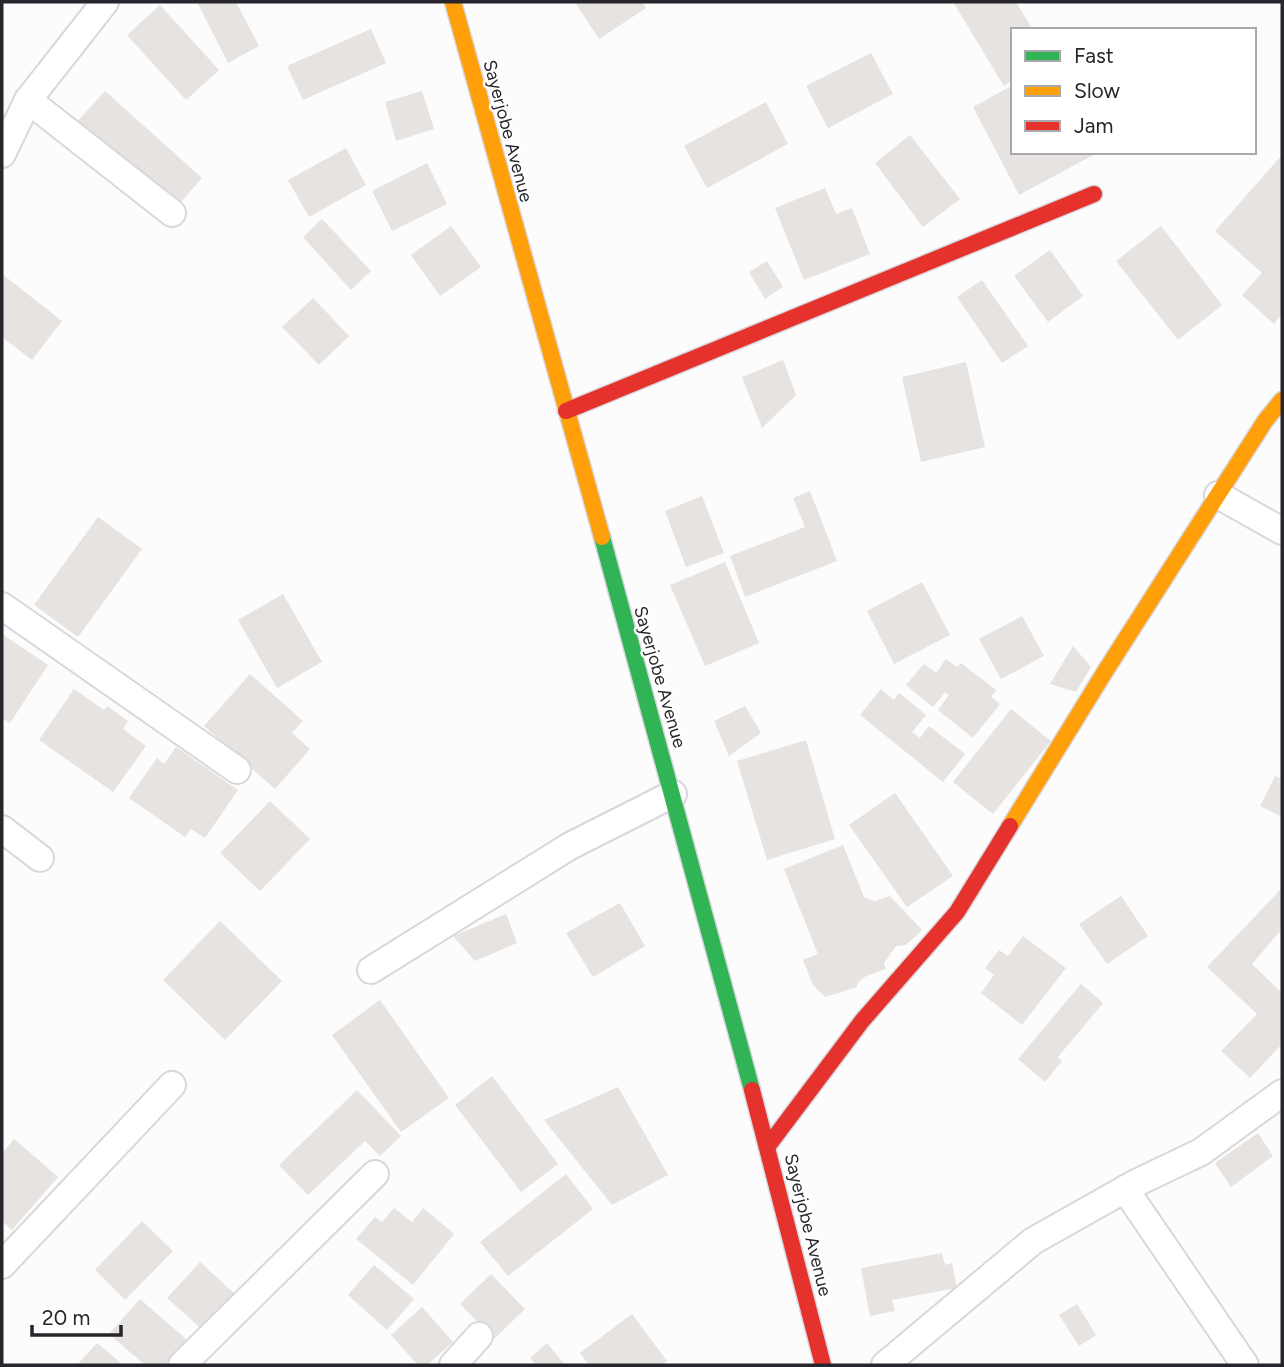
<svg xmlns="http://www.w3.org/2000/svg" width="1284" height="1367" font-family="Figtree,sans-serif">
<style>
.building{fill:#e6e3e1}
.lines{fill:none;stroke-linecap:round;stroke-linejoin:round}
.street-casing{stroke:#d8d7db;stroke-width:30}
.fast-casing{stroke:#d8d7db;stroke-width:19}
.slow-casing{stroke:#d8d7db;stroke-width:19}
.jam-casing{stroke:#d8d7db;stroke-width:19}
.street{stroke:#fff;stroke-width:26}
.fast{stroke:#30b455;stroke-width:16}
.slow{stroke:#ff9f0a;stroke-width:16}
.jam{stroke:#e5322d;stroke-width:16}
.labels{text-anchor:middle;stroke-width:5;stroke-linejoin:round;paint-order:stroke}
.street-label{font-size:18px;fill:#27262c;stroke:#fff}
</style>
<rect width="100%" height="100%" fill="#fcfcfd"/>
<g class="building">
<polygon points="197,2 236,2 259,46 228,63"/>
<polygon points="579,2 642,2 646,8 599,39 576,4"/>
<polygon points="953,2 1016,2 1033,30 1013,30 1013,80 1004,86"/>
<polygon points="160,5 219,70 186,100 127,35"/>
<polygon points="371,29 386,63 303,100 287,66"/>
<polygon points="871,53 893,94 828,128 806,86"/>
<polygon points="1013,85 1013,152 1099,152 1019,195 973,107"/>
<polygon points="105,91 202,178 172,212 75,124"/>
<polygon points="422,91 434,129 396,141 385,102"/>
<polygon points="766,102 788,144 707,188 684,146"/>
<polygon points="910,135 960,199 923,227 875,163"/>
<polygon points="346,148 366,185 309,217 288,180"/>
<polygon points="1282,155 1282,314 1274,324 1242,295 1262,273 1215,231"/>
<polygon points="427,163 447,204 392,231 372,191"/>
<polygon points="825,188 836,214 852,208 870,254 804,280 775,208"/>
<polygon points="322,219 371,271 351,290 303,237"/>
<polygon points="451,226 481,267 440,296 411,255"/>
<polygon points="1161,226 1222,305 1178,340 1116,261"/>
<polygon points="1050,250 1083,296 1048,322 1014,276"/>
<polygon points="767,261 783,287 765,299 749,272"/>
<polygon points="2,274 62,321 32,360 2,337"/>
<polygon points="982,280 1028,346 1002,363 957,297"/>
<polygon points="313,298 349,336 319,365 282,327"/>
<polygon points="783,360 796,395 762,428 742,377"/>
<polygon points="966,362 985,447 921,462 902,377"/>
<polygon points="810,491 837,561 745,597 730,556 805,527 793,498"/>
<polygon points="702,496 724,553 686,567 665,511"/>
<polygon points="98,517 142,549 78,637 34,605"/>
<polygon points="725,562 759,643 705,666 670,585"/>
<polygon points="922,582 950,635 894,664 867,611"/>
<polygon points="283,594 322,662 277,688 238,620"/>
<polygon points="1022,616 1044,656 1001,679 979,639"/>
<polygon points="2,634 48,665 10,723 2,718"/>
<polygon points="1073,646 1091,667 1076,692 1050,684"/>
<polygon points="946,659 957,667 961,663 996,690 991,697 1000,704 973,738 938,710 949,695 945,692 933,707 906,685 924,664 936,673"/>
<polygon points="250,674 303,721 292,733 310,749 275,789 204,726"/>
<polygon points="74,689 104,710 107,706 128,721 123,729 146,746 113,792 39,740"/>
<polygon points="881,689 894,700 899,693 926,715 912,732 920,738 929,726 965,754 943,782 860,715"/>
<polygon points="745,706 761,733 729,756 714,721"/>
<polygon points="1011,709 1051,741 993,814 953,782"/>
<polygon points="806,740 835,839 767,860 737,761"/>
<polygon points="176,747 238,790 205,838 191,829 185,837 129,798 157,758 164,764"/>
<polygon points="1275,776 1282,779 1282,817 1260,806"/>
<polygon points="895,793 953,876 907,907 849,825"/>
<polygon points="270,801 310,839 260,891 220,853"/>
<polygon points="843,845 864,897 875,901 890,896 922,930 906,945 896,946 884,963 886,969 866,976 858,982 857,987 825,997 813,985 803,960 818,954 784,869"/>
<polygon points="1280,890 1282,893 1282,929 1252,964 1282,993 1282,1044 1250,1078 1221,1051 1257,1014 1207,967"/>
<polygon points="1121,896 1148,936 1107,964 1079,924"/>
<polygon points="620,903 645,946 593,977 566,933"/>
<polygon points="506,914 517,943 475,961 453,936"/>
<polygon points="220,921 282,981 225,1040 163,980"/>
<polygon points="1023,936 1066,968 1022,1025 981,993 994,975 985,968 999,950 1008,956"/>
<polygon points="1081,984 1103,1003 1058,1057 1062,1061 1045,1082 1018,1059"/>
<polygon points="380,1000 449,1098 401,1132 332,1035"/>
<polygon points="492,1076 558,1164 521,1192 455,1105"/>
<polygon points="618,1087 668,1175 612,1205 544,1120"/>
<polygon points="357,1090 401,1136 380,1156 365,1141 308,1195 279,1165"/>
<polygon points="1258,1133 1273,1156 1231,1187 1215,1163"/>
<polygon points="14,1139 58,1177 12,1230 2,1221 2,1154"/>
<polygon points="566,1174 593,1209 508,1276 480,1242"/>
<polygon points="394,1208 412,1222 423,1208 454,1234 413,1285 356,1239 375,1217 382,1222"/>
<polygon points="142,1221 173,1251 125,1300 95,1270"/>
<polygon points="942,1253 945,1265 952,1263 957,1288 892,1300 895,1311 870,1316 861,1268"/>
<polygon points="200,1262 247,1305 215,1341 167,1298"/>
<polygon points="374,1265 414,1299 387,1330 348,1295"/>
<polygon points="491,1274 525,1309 494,1339 460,1304"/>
<polygon points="140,1299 196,1348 181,1365 145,1365 109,1334"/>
<polygon points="1077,1304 1096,1335 1079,1346 1059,1315"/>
<polygon points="422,1307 453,1342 427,1365 418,1365 391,1335"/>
<polygon points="632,1314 667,1361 661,1365 589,1365 580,1353"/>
<polygon points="97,1343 123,1365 77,1365"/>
<polygon points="547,1343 565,1365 536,1365 530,1358"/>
</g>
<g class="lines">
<defs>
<g id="street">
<polyline points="28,100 172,213"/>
<polyline points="2,154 28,100 105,2"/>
<polyline points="1218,495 1282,531"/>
<polyline points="2,606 237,770"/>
<polyline points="2,829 40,858"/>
<polyline points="371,970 570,846 673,794"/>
<polyline points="1125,1189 1245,1365"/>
<polyline points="2,1265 172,1085"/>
<polyline points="182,1365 375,1174"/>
<polyline points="453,1365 479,1336"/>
<polyline points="885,1365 1033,1241 1136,1183 1201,1152 1282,1093"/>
</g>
<polyline id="fast" points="602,537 752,1090"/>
<g id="slow">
<polyline points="453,2 602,537"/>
<polyline points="1010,826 1106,670 1265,421 1282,400"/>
</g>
<g id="jam">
<polyline points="566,411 1094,194"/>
<polyline points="752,1090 823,1365"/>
<polyline points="768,1146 862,1021 957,912 1010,826"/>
</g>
</defs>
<use href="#street" class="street-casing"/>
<use href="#fast" class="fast-casing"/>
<use href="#slow" class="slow-casing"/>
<use href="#jam" class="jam-casing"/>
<use href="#street" class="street"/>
<use href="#fast" class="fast"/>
<use href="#slow" class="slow"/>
<use href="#jam" class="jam"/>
</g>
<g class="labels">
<g class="street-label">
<text transform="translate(508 131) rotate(75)" y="6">Sayerjobe Avenue</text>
<text transform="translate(660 677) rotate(74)" y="6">Sayerjobe Avenue</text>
<text transform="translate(808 1225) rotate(76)" y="6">Sayerjobe Avenue</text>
</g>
</g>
<rect width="1284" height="1367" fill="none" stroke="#27262c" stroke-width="7"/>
<rect x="1011" y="28" width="245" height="126" fill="#ffffff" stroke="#a9a8ab" stroke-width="2"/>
<rect x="1025" y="51" width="35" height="10" fill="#30b455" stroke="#a9a8ab" stroke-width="2"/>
<text x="1074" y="63" font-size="21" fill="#27262c">Fast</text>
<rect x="1025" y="86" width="35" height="10" fill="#ff9f0a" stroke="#a9a8ab" stroke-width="2"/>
<text x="1074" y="98" font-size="21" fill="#27262c">Slow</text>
<rect x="1025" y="121" width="35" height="10" fill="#e5322d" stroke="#a9a8ab" stroke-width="2"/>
<text x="1074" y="133" font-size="21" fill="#27262c">Jam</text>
<path d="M32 1325v10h89v-10" fill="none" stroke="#27262c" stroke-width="3.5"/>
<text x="42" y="1325" font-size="21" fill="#27262c" stroke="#ffffff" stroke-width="5" paint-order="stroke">20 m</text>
</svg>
